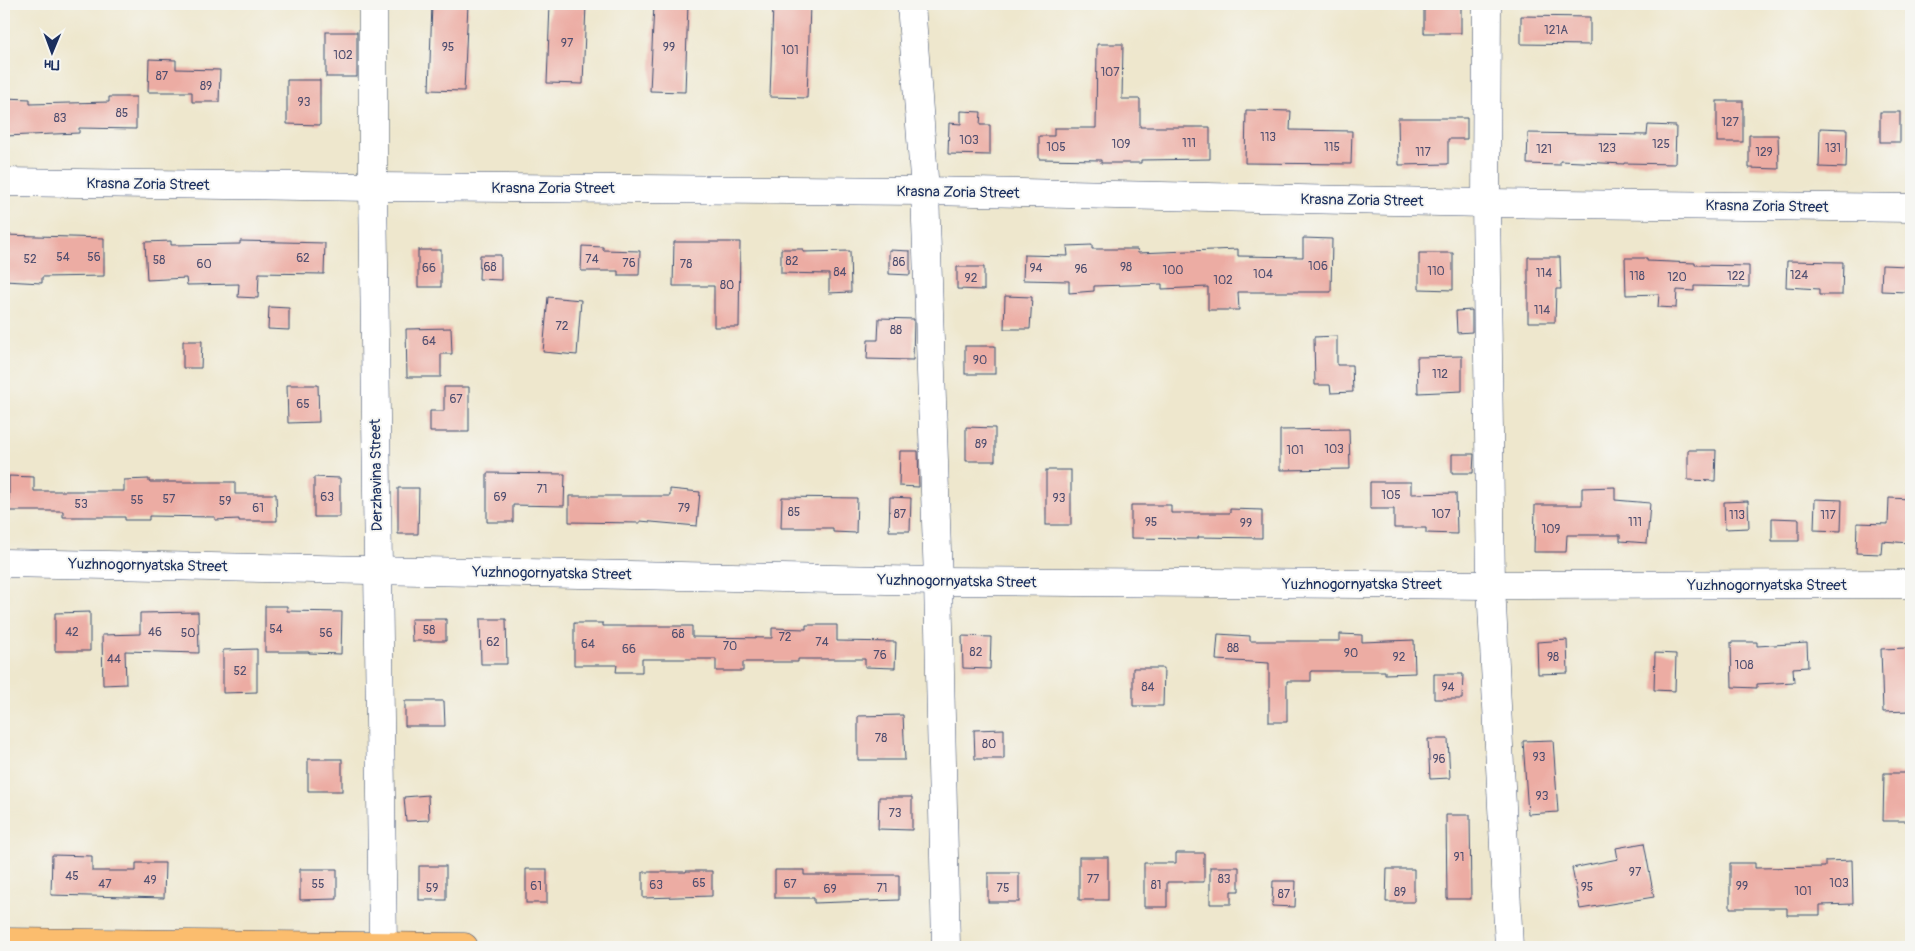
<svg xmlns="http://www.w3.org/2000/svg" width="1915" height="951" font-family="Pangolin,sans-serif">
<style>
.building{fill:#ecaca3}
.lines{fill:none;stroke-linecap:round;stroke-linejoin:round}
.minor-casing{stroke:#3b4b6f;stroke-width:29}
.major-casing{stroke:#3b4b6f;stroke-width:29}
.minor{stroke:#fff;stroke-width:28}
.major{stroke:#fbbd6e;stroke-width:28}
.labels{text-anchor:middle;stroke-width:4;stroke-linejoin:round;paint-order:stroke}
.number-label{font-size:12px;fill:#4f4e6f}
.street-label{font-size:15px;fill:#1b2f5e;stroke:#f6f6f2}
</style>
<rect width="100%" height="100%" fill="#f6f6f2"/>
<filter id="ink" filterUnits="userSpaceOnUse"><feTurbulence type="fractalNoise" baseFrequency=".02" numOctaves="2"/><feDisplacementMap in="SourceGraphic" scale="10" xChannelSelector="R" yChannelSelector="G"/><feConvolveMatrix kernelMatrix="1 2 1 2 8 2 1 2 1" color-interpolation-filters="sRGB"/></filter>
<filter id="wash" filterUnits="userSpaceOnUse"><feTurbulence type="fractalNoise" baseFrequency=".0096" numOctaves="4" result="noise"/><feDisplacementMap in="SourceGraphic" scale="20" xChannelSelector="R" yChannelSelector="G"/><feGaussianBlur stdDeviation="1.12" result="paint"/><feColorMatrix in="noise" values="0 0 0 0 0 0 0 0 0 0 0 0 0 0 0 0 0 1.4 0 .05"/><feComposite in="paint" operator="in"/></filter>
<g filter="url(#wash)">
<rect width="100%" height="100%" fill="#eee7cd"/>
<g id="blocks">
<g class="building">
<polygon points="432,4 468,4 464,91 429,90"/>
<polygon points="550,4 586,4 583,84 547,83"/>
<polygon points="654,4 688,4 685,92 650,91"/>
<polygon points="773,4 810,4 807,98 770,97"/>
<rect x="1424" y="4" width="37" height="29"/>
<polygon points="1521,16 1590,17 1590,45 1521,44"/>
<rect x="326" y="32" width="31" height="45"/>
<polygon points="1097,44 1123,44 1122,99 1140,99 1140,127 1210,127 1210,159 1141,160 1141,163 1101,163 1101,160 1039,159 1039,136 1054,136 1054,128 1096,128"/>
<polygon points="149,59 176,60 176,69 220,70 219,102 192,102 192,92 148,92"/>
<polygon points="287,80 320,80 320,125 287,124"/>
<polygon points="109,97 136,97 136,129 79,128 79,133 4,136 4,98 30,99 30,104 109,102"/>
<rect x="1717" y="101" width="26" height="41"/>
<polygon points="1246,110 1291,111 1290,130 1352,131 1351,164 1245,163"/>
<polygon points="961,111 981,112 980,125 990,125 990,155 948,154 949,123 961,124"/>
<rect x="1880" y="112" width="20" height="30"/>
<polygon points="1398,118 1467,118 1467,139 1448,139 1448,164 1399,165"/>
<polygon points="1648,125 1676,126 1675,164 1624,163 1624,164 1560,161 1560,165 1527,164 1528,133 1647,135"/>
<polygon points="1820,128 1847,129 1846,168 1819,167"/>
<polygon points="1749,135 1778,135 1779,169 1749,168"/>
<polygon points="4,235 104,238 104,276 42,277 42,283 4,281"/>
<polygon points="1303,238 1332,239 1331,292 1238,292 1239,310 1208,310 1208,287 1162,289 1162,284 1094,286 1094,291 1069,293 1069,281 1023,280 1024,255 1068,256 1067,246 1092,245 1092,249 1137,249 1138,253 1238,249 1238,256 1303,257"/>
<polygon points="171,241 171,245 240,244 240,241 325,243 324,274 259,273 258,298 238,297 239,284 187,285 186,278 147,280 145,242"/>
<polygon points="674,242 740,242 739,327 714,327 714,286 673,286"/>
<polygon points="582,246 603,247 603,250 640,251 639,275 618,275 618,271 581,271"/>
<polygon points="781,249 803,249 803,252 850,251 851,292 829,293 829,274 781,273"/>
<rect x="418" y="250" width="23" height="37"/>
<polygon points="889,250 910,251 910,275 889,274"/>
<polygon points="1419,253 1453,253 1453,290 1419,289"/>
<polygon points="480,255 501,255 501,280 479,279"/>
<polygon points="1528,257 1560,257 1561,289 1556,289 1555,322 1528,322"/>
<polygon points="1625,258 1647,258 1647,261 1695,263 1695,265 1749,266 1749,287 1694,286 1694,291 1677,290 1676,308 1658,307 1659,294 1626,295"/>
<polygon points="1787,261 1843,262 1842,295 1819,295 1819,289 1786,287"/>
<polygon points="1882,265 1908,266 1907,292 1881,291"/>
<polygon points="957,267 984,267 984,290 957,289"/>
<polygon points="1005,296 1032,297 1030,329 1004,329"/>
<polygon points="548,297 581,300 577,355 543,352"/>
<polygon points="269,307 289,308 289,330 268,329"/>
<polygon points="1472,310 1472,332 1457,333 1456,311"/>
<polygon points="879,318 914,319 913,360 867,359 868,340 878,340"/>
<polygon points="451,328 452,354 441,354 441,377 407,377 406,329"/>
<polygon points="1337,336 1337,365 1352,365 1353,392 1331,393 1330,385 1315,385 1314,337"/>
<polygon points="183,341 202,341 201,368 183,368"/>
<rect x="965" y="346" width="30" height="28"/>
<polygon points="1462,356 1462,391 1418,393 1417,357"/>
<polygon points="287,385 318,385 319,422 288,423"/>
<polygon points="444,387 469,387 469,432 430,432 430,411 444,411"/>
<polygon points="966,427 995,428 995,461 966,461"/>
<polygon points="1349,429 1350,469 1280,470 1280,430"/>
<polygon points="1688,450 1716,450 1715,481 1688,480"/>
<polygon points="900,451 918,451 919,487 899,486"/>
<polygon points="1452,454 1474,454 1473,473 1452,473"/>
<rect x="1046" y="470" width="25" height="55"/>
<polygon points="487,473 565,474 564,506 513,505 513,522 487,522"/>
<polygon points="9,476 34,477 34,491 124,491 124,480 149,479 149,482 235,482 235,494 276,494 277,521 239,521 239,519 215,520 215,517 149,516 149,520 125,520 125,517 63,517 63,511 9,511"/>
<polygon points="314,477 340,478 340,517 314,517"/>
<polygon points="1370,482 1411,482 1411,494 1456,493 1457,534 1426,533 1426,528 1394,528 1394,509 1370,509"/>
<polygon points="1615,487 1615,500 1650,503 1647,543 1620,541 1620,535 1567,535 1566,552 1534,552 1535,505 1582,505 1582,488"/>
<polygon points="398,488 419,488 418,534 398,534"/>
<polygon points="670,489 700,492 697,526 640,521 640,523 569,522 569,496 670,496"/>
<polygon points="782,497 857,498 856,533 833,532 833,528 781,528"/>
<polygon points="890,497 911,498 910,531 889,531"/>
<polygon points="1889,498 1911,499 1910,543 1882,541 1881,554 1856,553 1857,523 1888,524"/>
<polygon points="1815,499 1842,500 1841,531 1814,530"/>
<polygon points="1748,501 1749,528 1725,529 1724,502"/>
<polygon points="1131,505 1171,505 1171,513 1230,513 1230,509 1262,510 1262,538 1198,537 1198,539 1131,538"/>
<polygon points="1772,518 1799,519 1799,541 1772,541"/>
<polygon points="265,606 287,606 287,611 342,612 341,654 309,653 309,652 265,652"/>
<polygon points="90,612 90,651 55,651 55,613"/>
<polygon points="198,612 199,653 125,651 126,684 103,685 102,635 140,634 140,613"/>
<polygon points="411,619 446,619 446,641 412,641"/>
<polygon points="480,619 506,619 507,664 481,664"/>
<polygon points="574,623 603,623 603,626 692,626 692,637 772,638 772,628 806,629 806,625 837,625 837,641 896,642 895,668 865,667 865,659 798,659 798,662 743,662 743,671 716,671 716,659 642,659 642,672 616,672 617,665 574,665"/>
<polygon points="1218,634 1250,636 1250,641 1340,641 1340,634 1362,635 1362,642 1414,640 1415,673 1385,674 1385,671 1311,671 1311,681 1287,681 1287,722 1269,722 1269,663 1216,660"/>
<polygon points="962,636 991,637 990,669 963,668"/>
<polygon points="1567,640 1568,673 1538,674 1537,642"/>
<polygon points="1731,642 1757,642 1757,646 1807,643 1808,667 1793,668 1794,682 1757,684 1757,688 1732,687"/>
<polygon points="1907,648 1909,711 1883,712 1881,649"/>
<polygon points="257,649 257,692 223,693 223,650"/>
<polygon points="1655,653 1676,654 1675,691 1654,690"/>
<polygon points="1133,668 1164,668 1163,706 1133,706"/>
<polygon points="1434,674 1463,674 1462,699 1434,699"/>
<polygon points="405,701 444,701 445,726 405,726"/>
<polygon points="903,715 905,760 858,760 858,716"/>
<polygon points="1004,729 1004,759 975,759 974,730"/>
<polygon points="1428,739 1448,739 1450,778 1430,779"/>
<polygon points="1553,740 1558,812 1528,814 1523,741"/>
<rect x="308" y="759" width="34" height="32"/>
<polygon points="1884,773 1911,773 1911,821 1883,821"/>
<polygon points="428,795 429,820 406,821 404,797"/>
<polygon points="879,797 912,797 912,830 878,829"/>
<polygon points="1446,815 1470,815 1471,899 1447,899"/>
<polygon points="1644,843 1654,897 1580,909 1572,868 1618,859 1616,848"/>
<polygon points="1176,853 1204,853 1204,882 1167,882 1167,907 1144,907 1144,863 1176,863"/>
<polygon points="52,855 92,856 92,871 136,871 136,863 165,863 164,898 51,895"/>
<rect x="1079" y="857" width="29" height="43"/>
<polygon points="1852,860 1853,904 1820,905 1820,915 1787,915 1787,908 1730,908 1730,863 1755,863 1755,868 1825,867 1825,861"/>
<rect x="419" y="866" width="27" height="34"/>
<polygon points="1210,867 1239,867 1239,891 1231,891 1231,904 1210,904"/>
<polygon points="300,869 337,869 337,899 300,900"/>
<rect x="526" y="869" width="21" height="34"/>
<polygon points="1387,869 1414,869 1414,902 1386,902"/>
<polygon points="775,870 804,870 804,875 899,875 899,900 814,903 814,898 775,898"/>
<polygon points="686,871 712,871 712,896 643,898 643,872 686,872"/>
<rect x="988" y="873" width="31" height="29"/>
<polygon points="1273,881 1296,881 1295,907 1272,906"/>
</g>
</g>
</g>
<g filter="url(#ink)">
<use href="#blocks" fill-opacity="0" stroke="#3b4b6f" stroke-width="1"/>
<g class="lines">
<defs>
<g id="minor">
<polyline points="373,4 373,187 383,947"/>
<polyline points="911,4 925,191 938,581 946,947"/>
<polyline points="1487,4 1486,203 1491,585 1509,947"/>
<polyline points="4,182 373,187 925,191 1486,203 1911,208"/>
<polyline points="4,563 938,581 1491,585 1911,584"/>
</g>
<polyline id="major" points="4,942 464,947"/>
</defs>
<use href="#minor" class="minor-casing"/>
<use href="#major" class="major-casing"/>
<use href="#minor" class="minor"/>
<use href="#major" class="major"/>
</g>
</g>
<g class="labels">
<g class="number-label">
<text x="1556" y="34">121А</text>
<text x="567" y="47">97</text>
<text x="448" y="51">95</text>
<text x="669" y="51">99</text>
<text x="790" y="54">101</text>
<text x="343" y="59">102</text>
<text x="1110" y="76">107</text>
<text x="162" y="80">87</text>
<text x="206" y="90">89</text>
<text x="304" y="106">93</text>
<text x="122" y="117">85</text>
<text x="60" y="122">83</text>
<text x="1730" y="126">127</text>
<text x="1268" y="141">113</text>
<text x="969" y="144">103</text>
<text x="1189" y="147">111</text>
<text x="1121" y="148">109</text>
<text x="1661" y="148">125</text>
<text x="1056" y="151">105</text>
<text x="1332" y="151">115</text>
<text x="1607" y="152">123</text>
<text x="1833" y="152">131</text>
<text x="1544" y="153">121</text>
<text x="1423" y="156">117</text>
<text x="1764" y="156">129</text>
<text x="63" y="261">54</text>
<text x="94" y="261">56</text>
<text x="303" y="262">62</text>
<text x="30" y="263">52</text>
<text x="592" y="263">74</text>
<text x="159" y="264">58</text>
<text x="792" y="265">82</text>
<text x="899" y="266">86</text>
<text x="629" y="267">76</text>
<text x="204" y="268">60</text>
<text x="686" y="268">78</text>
<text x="1318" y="270">106</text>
<text x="490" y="271">68</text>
<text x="1126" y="271">98</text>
<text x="429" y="272">66</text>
<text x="1036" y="272">94</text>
<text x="1081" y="273">96</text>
<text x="1173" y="274">100</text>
<text x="1436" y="275">110</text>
<text x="840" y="276">84</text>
<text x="1544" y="277">114</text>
<text x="1263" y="278">104</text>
<text x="1799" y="279">124</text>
<text x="1637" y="280">118</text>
<text x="1736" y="280">122</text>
<text x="1677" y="281">120</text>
<text x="971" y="282">92</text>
<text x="1223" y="284">102</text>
<text x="727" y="289">80</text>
<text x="1542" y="314">114</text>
<text x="562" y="330">72</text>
<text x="896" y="334">88</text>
<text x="429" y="345">64</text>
<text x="980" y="364">90</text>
<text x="1440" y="378">112</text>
<text x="456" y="403">67</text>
<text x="303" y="408">65</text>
<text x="981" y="448">89</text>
<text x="1334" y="453">103</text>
<text x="1295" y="454">101</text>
<text x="542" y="493">71</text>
<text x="1391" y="499">105</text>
<text x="327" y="501">63</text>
<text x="500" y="501">69</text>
<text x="1059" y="502">93</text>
<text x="169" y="503">57</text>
<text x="137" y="504">55</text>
<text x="225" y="505">59</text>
<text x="81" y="508">53</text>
<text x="258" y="512">61</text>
<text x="684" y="512">79</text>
<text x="794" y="516">85</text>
<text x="900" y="518">87</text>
<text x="1441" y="518">107</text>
<text x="1737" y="519">113</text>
<text x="1828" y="519">117</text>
<text x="1151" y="526">95</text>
<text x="1635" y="526">111</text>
<text x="1246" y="527">99</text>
<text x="1551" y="533">109</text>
<text x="276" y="633">54</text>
<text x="429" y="634">58</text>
<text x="72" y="636">42</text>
<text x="155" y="636">46</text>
<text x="188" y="637">50</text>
<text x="326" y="637">56</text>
<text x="678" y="638">68</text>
<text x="785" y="641">72</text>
<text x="493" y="646">62</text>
<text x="822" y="646">74</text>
<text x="588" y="648">64</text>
<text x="730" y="650">70</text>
<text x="1233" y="652">88</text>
<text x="629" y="653">66</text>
<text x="976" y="656">82</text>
<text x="1351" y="657">90</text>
<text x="880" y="659">76</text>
<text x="1399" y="661">92</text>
<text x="1553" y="661">98</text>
<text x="114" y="663">44</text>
<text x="1744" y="669">108</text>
<text x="240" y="675">52</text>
<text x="1148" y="691">84</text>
<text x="1448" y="691">94</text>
<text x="881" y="742">78</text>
<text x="989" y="748">80</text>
<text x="1539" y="761">93</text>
<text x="1439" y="763">96</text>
<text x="1542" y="800">93</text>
<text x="895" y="817">73</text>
<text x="1459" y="861">91</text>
<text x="1635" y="876">97</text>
<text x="72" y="880">45</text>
<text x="1093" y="883">77</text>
<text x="1224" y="883">83</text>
<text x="150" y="884">49</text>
<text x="699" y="887">65</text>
<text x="1839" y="887">103</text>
<text x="105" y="888">47</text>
<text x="318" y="888">55</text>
<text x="790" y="888">67</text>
<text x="656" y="889">63</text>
<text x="1156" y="889">81</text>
<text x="536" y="890">61</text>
<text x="1742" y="890">99</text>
<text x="1587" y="891">95</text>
<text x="432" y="892">59</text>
<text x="882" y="892">71</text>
<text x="1003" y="892">75</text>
<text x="830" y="893">69</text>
<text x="1803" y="895">101</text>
<text x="1400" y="896">89</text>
<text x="1284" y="898">87</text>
</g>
<g class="street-label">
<text transform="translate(148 184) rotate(1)" y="5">Krasna Zoria Street</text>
<text x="553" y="193">Krasna Zoria Street</text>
<text transform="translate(958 192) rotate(1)" y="5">Krasna Zoria Street</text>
<text transform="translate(1362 200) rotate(1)" y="5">Krasna Zoria Street</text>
<text transform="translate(1767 206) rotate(1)" y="5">Krasna Zoria Street</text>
<text transform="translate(376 475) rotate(-91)" y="5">Derzhavina Street</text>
<text transform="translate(148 565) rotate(1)" y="5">Yuzhnogornyatska Street</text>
<text transform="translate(552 573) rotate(1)" y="5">Yuzhnogornyatska Street</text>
<text transform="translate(957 581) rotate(1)" y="5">Yuzhnogornyatska Street</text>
<text x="1362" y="589">Yuzhnogornyatska Street</text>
<text x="1767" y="590">Yuzhnogornyatska Street</text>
</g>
</g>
<rect width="1915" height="951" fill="none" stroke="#f6f6f2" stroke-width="20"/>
<g transform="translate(52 52) rotate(181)" stroke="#f6f6f2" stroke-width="4" paint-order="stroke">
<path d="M0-4L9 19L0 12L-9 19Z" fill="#1b2f5e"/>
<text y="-8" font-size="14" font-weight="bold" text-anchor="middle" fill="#1b2f5e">Пн</text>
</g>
</svg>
